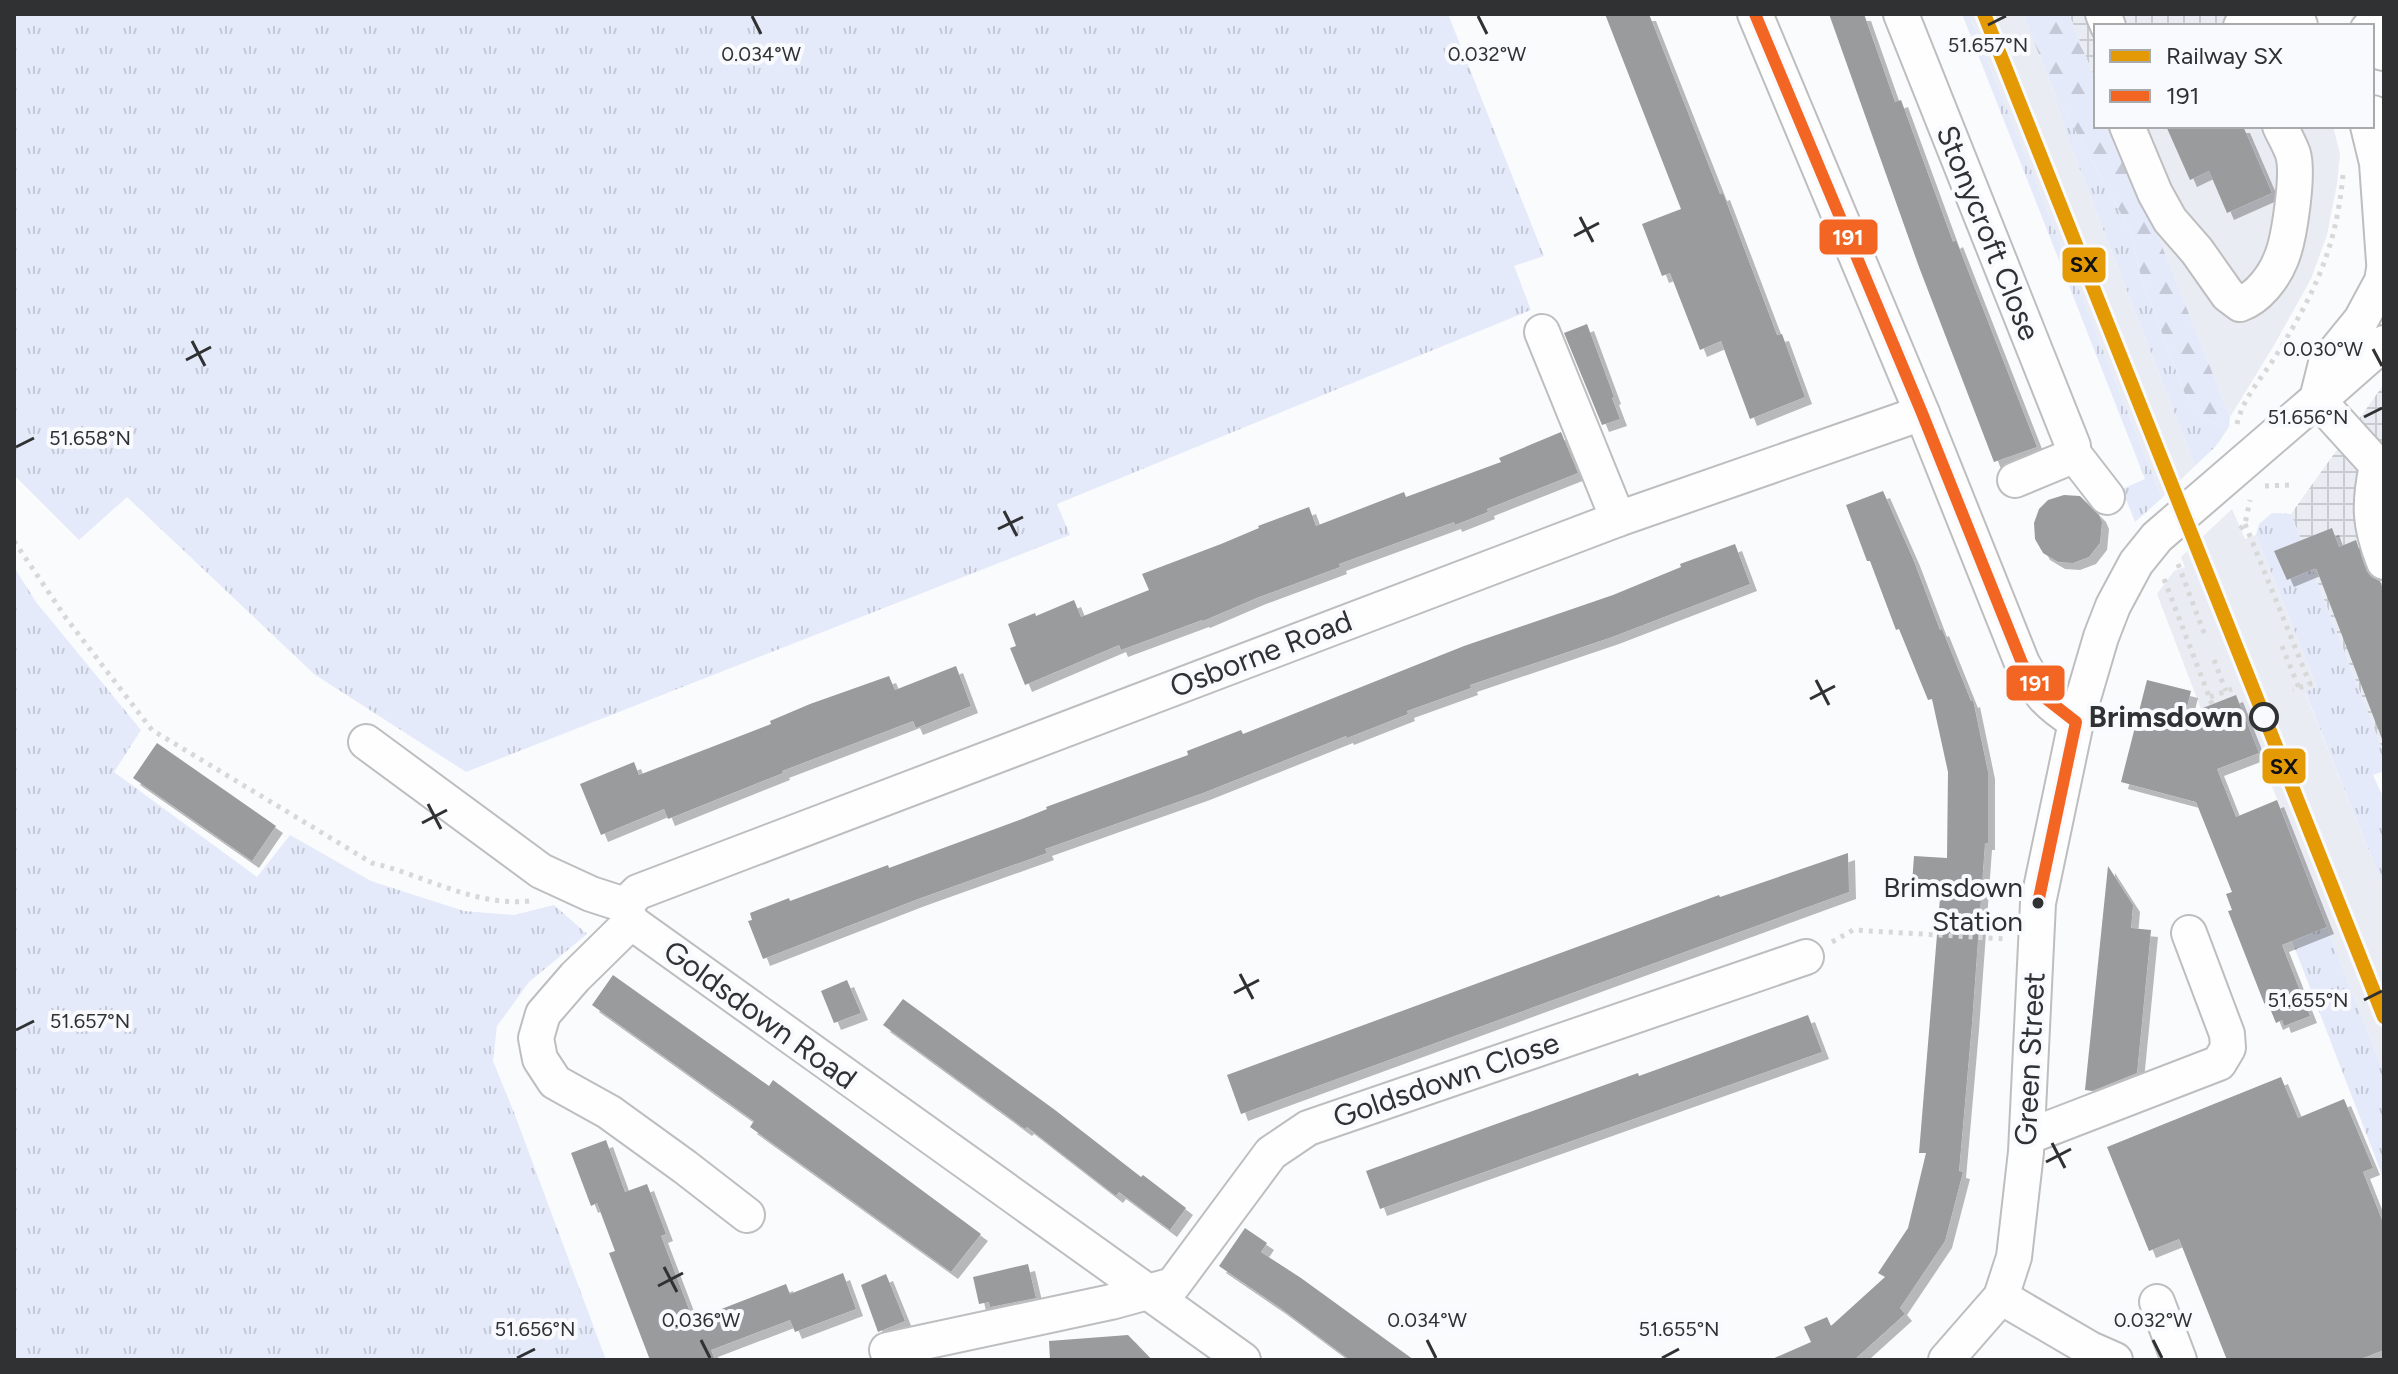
<svg xmlns="http://www.w3.org/2000/svg" width="2398" height="1374" font-family="Figtree,sans-serif">
<style>
.built{fill:#eaecf3}
.industrial{fill:url(#industrial-grid)}
.grass{fill:url(#grass-tufts)}
.forest{fill:url(#forest-firs)}
.building{fill:#9a9b9c;filter:url(#shadow)}
.lines{fill:none;stroke-linecap:round;stroke-linejoin:round}
.minor-casing{stroke:#bebec0;stroke-width:38}
.major-casing{stroke:#bebec0;stroke-width:48}
.path{stroke:#d8d8d9;stroke-width:5;stroke-dasharray:4 6;stroke-linecap:butt}
.minor{stroke:#fefeff;stroke-width:34}
.major{stroke:#fefeff;stroke-width:44}
.bus-1-casing{stroke:#f9fafe;stroke-width:18}
.bus-1{stroke:#f26522;stroke-width:12}
.rail-1-casing{stroke:#f9fafe;stroke-width:20}
.rail-1{stroke:#e39a05;stroke-width:14}
.ticks{fill:none;stroke:#303132;stroke-width:3}
.stop-dot{fill:#f9fafe;stroke:#303132;stroke-width:4}
.bus-dot{fill:#303132;stroke:#f9fafe;stroke-width:3}
.labels{text-anchor:middle;stroke-width:8;stroke-linejoin:round;paint-order:stroke}
.bus-label{font-size:28px;fill:#303132;stroke:#f9fafe;text-anchor:end}
.street-label{font-size:30px;fill:#303132;stroke:#f9fafe}
.stop-label{font-size:30px;font-weight:bold;fill:#303132;stroke:#f9fafe;text-anchor:end}
.ticks-label{font-size:20px;text-anchor:middle;fill:#303132;stroke:#f9fafe;stroke-width:8;stroke-linejoin:round;paint-order:stroke}
.line-badge{stroke:#f9fafe;stroke-width:3}
.badge-label{font-size:22px;text-anchor:middle;font-weight:bold;fill:#fff}
.pale-badge-label{font-size:22px;text-anchor:middle;font-weight:bold;fill:#111}
</style>
<defs>
<pattern id="industrial-grid" width="8" height="8" patternUnits="userSpaceOnUse" patternTransform="scale(2)"><rect width="8" height="8" fill="#eaecf3"/><path d="M0 4h8M4 0v8" fill="none" stroke="#c9cbd1"/></pattern>
<pattern id="grass-tufts" width="24" height="20" patternUnits="userSpaceOnUse" patternTransform="scale(2)"><rect width="24" height="20" fill="#e5eafa"/><path d="M3 7l-1-3M5 7V3M7 7l1-3M15 17l-1-3M17 17v-4M19 17l1-3" fill="none" stroke="#c5c9d7"/></pattern>
<pattern id="forest-firs" width="22" height="20" patternUnits="userSpaceOnUse" patternTransform="scale(2)"><rect width="22" height="20" fill="#e5eafa"/><path d="M5 1l3.5 6h-7zM16 11l3.5 6h-7z" fill="#c5c9d7"/></pattern>
<filter id="shadow"><feDropShadow dx="7" dy="7" stdDeviation="0" flood-color="#0004"/></filter>
</defs>
<rect width="100%" height="100%" fill="#fafbfd"/>
<g class="built">
<polygon points="1969,14 2023,14 2054,92 2066,134 2195,466 2162,498"/>
<polygon points="2130,126 2333,126 2340,154 2337,184 2327,235 2311,279 2273,347 2230,417 2116,132"/>
<polygon points="2232,509 2245,539 2256,535 2317,687 2305,693 2384,888 2384,1073 2259,753 2232,763 2209,706 2201,709 2157,594 2174,571 2185,567 2181,557"/>
</g>
<g class="industrial">
<polygon points="2069,14 2263,14 2270,26 2096,26 2096,82"/>
<polygon points="2384,384 2384,754 2291,514"/>
</g>
<g class="grass">
<polygon points="14,14 1448,14 1544,256 1514,266 1531,310 1057,504 1070,535 466,772 314,674 127,497 79,540 14,475"/>
<polygon points="1962,14 1969,14 2162,498 2135,522 2122,489 2145,479"/>
<polygon points="2054,92 2131,232 2141,277 2186,397 2211,422 2229,427 2216,446 2195,466 2066,134"/>
<polygon points="2272,513 2291,514 2384,754 2384,771 2373,775 2384,800 2384,888 2305,692 2317,687 2256,535 2259,524"/>
<polygon points="14,567 36,602 141,730 114,772 257,877 290,835 371,881 464,911 514,915 554,905 587,934 529,982 497,1026 493,1061 515,1115 606,1360 14,1360"/>
<polygon points="2327,927 2384,1073 2384,1180 2292,941"/>
</g>
<polygon class="forest" points="2023,14 2069,14 2096,82 2096,126 2114,126 2230,417 2229,427 2211,422 2186,397 2141,277 2131,232 2054,92"/>
<g class="building">
<polygon points="1605,14 1649,14 1720,194 1723,193 1777,335 1782,334 1805,397 1750,419 1721,341 1700,350 1670,273 1662,276 1642,224 1681,209"/>
<polygon points="1829,14 1864,14 1895,102 1901,100 1953,242 1956,240 2037,447 1994,462 1919,267"/>
<polygon points="2166,126 2243,126 2272,193 2227,213 2209,171 2190,180"/>
<polygon points="1587,324 1614,397 1612,398 1620,419 1602,425 1564,333"/>
<polygon points="1561,432 1578,473 1487,509 1488,512 1455,525 1454,522 1339,564 1340,567 1259,597 1203,621 1202,620 1121,650 1119,645 1025,685 1010,648 1016,646 1008,624 1035,613 1036,616 1074,600 1081,617 1149,590 1142,574 1221,544 1259,528 1258,526 1309,507 1316,526 1404,492 1406,497 1501,462 1499,458"/>
<polygon points="1883,491 1913,559 1940,630 1942,629 1971,701 1973,700 1988,772 1988,843 1985,843 1972,1023 1959,1171 1963,1172 1945,1241 1900,1308 1905,1314 1854,1360 1770,1360 1811,1342 1804,1327 1827,1317 1831,1326 1885,1277 1878,1273 1908,1228 1926,1153 1919,1153 1941,886 1912,884 1914,856 1947,858 1948,772 1932,699 1928,700 1899,629 1896,630 1870,561 1867,561 1846,505"/>
<polygon points="2064,495 2080,496 2099,515 2102,522 2100,543 2089,557 2073,563 2058,562 2043,553 2035,539 2034,523 2039,509 2048,500"/>
<polygon points="2332,528 2339,547 2356,540 2366,570 2371,577 2380,581 2384,592 2384,738 2382,739 2316,568 2287,580 2274,551"/>
<polygon points="1735,544 1750,584 1612,637 1470,685 1471,688 1407,711 1408,714 1347,738 1346,736 1203,793 1045,849 1047,853 918,899 763,959 748,921 752,920 750,913 789,898 790,901 888,865 889,868 1022,819 1047,809 1046,807 1188,755 1187,751 1241,730 1243,734 1464,646 1613,595 1681,567 1680,564"/>
<polygon points="956,666 971,706 916,728 913,721 782,771 783,773 668,819 664,809 601,835 580,784 634,762 639,775 748,733 771,724 770,721 810,704 889,676 895,690"/>
<polygon points="2147,680 2191,691 2185,715 2236,695 2259,753 2217,769 2236,817 2277,800 2327,927 2282,945 2310,1016 2284,1026 2282,1020 2276,1023 2269,1006 2266,1008 2228,911 2232,910 2226,894 2232,892 2196,802 2121,782"/>
<polygon points="157,743 276,826 252,861 133,778"/>
<polygon points="1848,853 1849,892 1241,1114 1227,1075 1719,895 1720,897"/>
<polygon points="2108,866 2133,905 2131,928 2151,930 2137,1073 2092,1091 2085,1090"/>
<polygon points="613,975 769,1086 773,1080 981,1234 951,1272 750,1127 754,1121 592,1005"/>
<polygon points="847,980 861,1013 834,1023 821,991"/>
<polygon points="903,999 1055,1110 1141,1177 1143,1175 1186,1208 1170,1230 1119,1192 1116,1196 1027,1127 1025,1129 883,1025"/>
<polygon points="1808,1015 1822,1052 1380,1209 1366,1171 1638,1073 1639,1076"/>
<polygon points="2281,1077 2298,1118 2344,1099 2373,1168 2363,1172 2384,1225 2384,1350 2358,1360 2227,1360 2179,1239 2149,1251 2107,1147"/>
<polygon points="606,1140 625,1192 647,1184 666,1234 661,1236 693,1320 786,1284 790,1294 843,1273 856,1309 795,1332 790,1320 711,1350 715,1360 650,1360 609,1253 615,1251 597,1203 591,1206 571,1153"/>
<polygon points="1245,1228 1267,1243 1261,1252 1301,1278 1414,1360 1350,1360 1279,1307 1219,1266"/>
<polygon points="1028,1264 1036,1298 990,1307 989,1302 979,1304 973,1277"/>
<polygon points="886,1274 905,1321 878,1332 861,1285"/>
<polygon points="1128,1335 1152,1360 1050,1360 1049,1341"/>
</g>
<g class="lines">
<defs>
<g id="minor">
<path d="M1755 14 1922 413 2022 663C2039 693 2046 703 2076 722"/>
<polyline points="1901,14 2073,446 2073,453 2068,458 2015,480"/>
<polyline points="2103,14 2108,26"/>
<polyline points="2241,26 2262,14"/>
<path d="M2127 126 2155 193 2170 220 2197 251 2228 295 2240 304C2258 298 2274 277 2281 259 2289 241 2299 174 2293 154 2290 145 2284 135 2280 126"/>
<polyline points="2368,126 2377,163 2384,262"/>
<polyline points="1542,332 1618,519"/>
<polyline points="2317,399 2326,363 2361,320 2382,281 2384,269"/>
<polyline points="2317,399 2377,465 2384,469"/>
<polyline points="2073,453 2107,497"/>
<path d="M2377 465C2369 504 2369 524 2384 562"/>
<polyline points="366,742 541,871 591,894 625,905"/>
<polyline points="631,922 625,905 638,892 1618,519 1922,413"/>
<polyline points="631,922 1243,1360"/>
<polyline points="631,922 575,977 543,1014 536,1038 540,1059 555,1082 609,1112 685,1167 747,1215"/>
<polyline points="2027,1137 2219,1063 2228,1048 2227,1034 2189,933"/>
<polyline points="2001,1297 2090,1349 2115,1360"/>
<polyline points="2157,1302 2179,1360"/>
<polyline points="887,1350 1111,1302 1173,1285 1271,1153 1308,1128 1806,957"/>
<polyline points="1946,1360 2001,1297 2014,1257 2026,1152 2038,903 2076,722 2101,637 2113,606 2136,563 2157,537 2317,399 2325,395 2384,343"/>
</g>
<g id="major">
<polyline points="2286,14 2295,26"/>
<polyline points="2372,32 2384,48"/>
<polyline points="2372,118 2384,131"/>
</g>
</defs>
<use href="#minor" class="minor-casing"/>
<use href="#major" class="major-casing"/>
<g class="path">
<path d="M2237 424C2243 397 2263 377 2277 354 2315 292 2336 249 2343 175"/>
<polyline points="2265,486 2290,485"/>
<polyline points="2245,524 2310,684 2293,690"/>
<polyline points="2240,529 2245,524 2250,500"/>
<path d="M14 541 66 618 152 730 372 863C424 875 475 907 530 901"/>
<polyline points="2178,564 2206,638"/>
<polyline points="2164,579 2212,704"/>
<polyline points="2282,646 2299,688"/>
<polyline points="2214,660 2226,691"/>
<polyline points="2210,697 2232,689"/>
<polyline points="1832,942 1853,930 2006,939"/>
</g>
<use href="#minor" class="minor"/>
<use href="#major" class="major"/>
<defs>
<polyline id="bus-1" points="1755,14 1922,413 2022,663 2044,697 2076,722 2038,903"/>
</defs>
<use href="#bus-1" class="bus-1-casing"/>
<use href="#bus-1" class="bus-1"/>
<defs>
<polyline id="rail-1" points="1984,14 2384,1017"/>
</defs>
<use href="#rail-1" class="rail-1-casing"/>
<use href="#rail-1" class="rail-1"/>
</g>
<path class="ticks" d="M752 16 761 34M1478 16 1487 34M1988 25 2006 16M1580 217 1593 242M1574 236 1599 223M192 341 205 366M2373 349 2382 366M186 360 211 347M2364 417 2382 408M16 447 34 438M1004 511 1017 536M998 529 1023 517M1816 680 1829 705M1810 699 1835 686M428 804 441 829M422 823 447 810M1240 974 1253 999M1234 993 1259 980M2364 1000 2382 991M16 1030 34 1021M2052 1143 2065 1168M2046 1162 2071 1149M664 1267 677 1292M658 1286 683 1273M701 1340 710 1358M1427 1340 1436 1358M2153 1340 2162 1358M517 1358 535 1349M1662 1358 1679 1349"/>
<circle class="stop-dot" cx="2264" cy="717" r="13"/>
<circle class="bus-dot" cx="2038" cy="903" r="7"/>
<g class="labels">
<g class="bus-label">
<text x="2023" y="897">Brimsdown<tspan x="2023" dy="34">Station</tspan></text>
</g>
<g class="street-label">
<text transform="translate(1988 233) rotate(68)" y="10">Stonycroft Close</text>
<text transform="translate(1261 654) rotate(-21)" y="10">Osborne Road</text>
<text transform="translate(760 1015) rotate(36)" y="10">Goldsdown Road</text>
<text transform="translate(2030 1059) rotate(-87)" y="10">Green Street</text>
<text transform="translate(1446 1080) rotate(-19)" y="10">Goldsdown Close</text>
</g>
<g class="stop-label">
<text x="2243" y="727">Brimsdown</text>
</g>
</g>
<g class="ticks-label">
<text x="1988" y="52">51.657°N</text>
<text x="761" y="61">0.034°W</text>
<text x="1487" y="61">0.032°W</text>
<text x="2323" y="356">0.030°W</text>
<text x="2308" y="424">51.656°N</text>
<text x="90" y="445">51.658°N</text>
<text x="2308" y="1007">51.655°N</text>
<text x="90" y="1028">51.657°N</text>
<text x="701" y="1327">0.036°W</text>
<text x="1427" y="1327">0.034°W</text>
<text x="2153" y="1327">0.032°W</text>
<text x="535" y="1336">51.656°N</text>
<text x="1679" y="1336">51.655°N</text>
</g>
<g class="line-badge">
<rect x="1818" y="218" width="61" height="38" rx="8" fill="#f26522"/>
<rect x="2061" y="246" width="46" height="38" rx="8" fill="#e39a05"/>
<rect x="2005" y="664" width="61" height="38" rx="8" fill="#f26522"/>
<rect x="2261" y="747" width="46" height="38" rx="8" fill="#e39a05"/>
</g>
<g class="badge-label">
<text x="1848" y="245">191</text>
<text x="2035" y="691">191</text>
</g>
<g class="pale-badge-label">
<text x="2084" y="272">SX</text>
<text x="2284" y="774">SX</text>
</g>
<rect width="2398" height="1374" fill="none" stroke="#303132" stroke-width="32"/>
<rect x="2094" y="24" width="280" height="104" fill="#f9fafe" stroke="#a9aaac" stroke-width="2"/>
<rect x="2110" y="50" width="40" height="12" fill="#e39a05" stroke="#a9aaac" stroke-width="2"/>
<text x="2166" y="64" font-size="24" fill="#303132">Railway SX</text>
<rect x="2110" y="90" width="40" height="12" fill="#f26522" stroke="#a9aaac" stroke-width="2"/>
<text x="2166" y="104" font-size="24" fill="#303132">191</text>
</svg>
